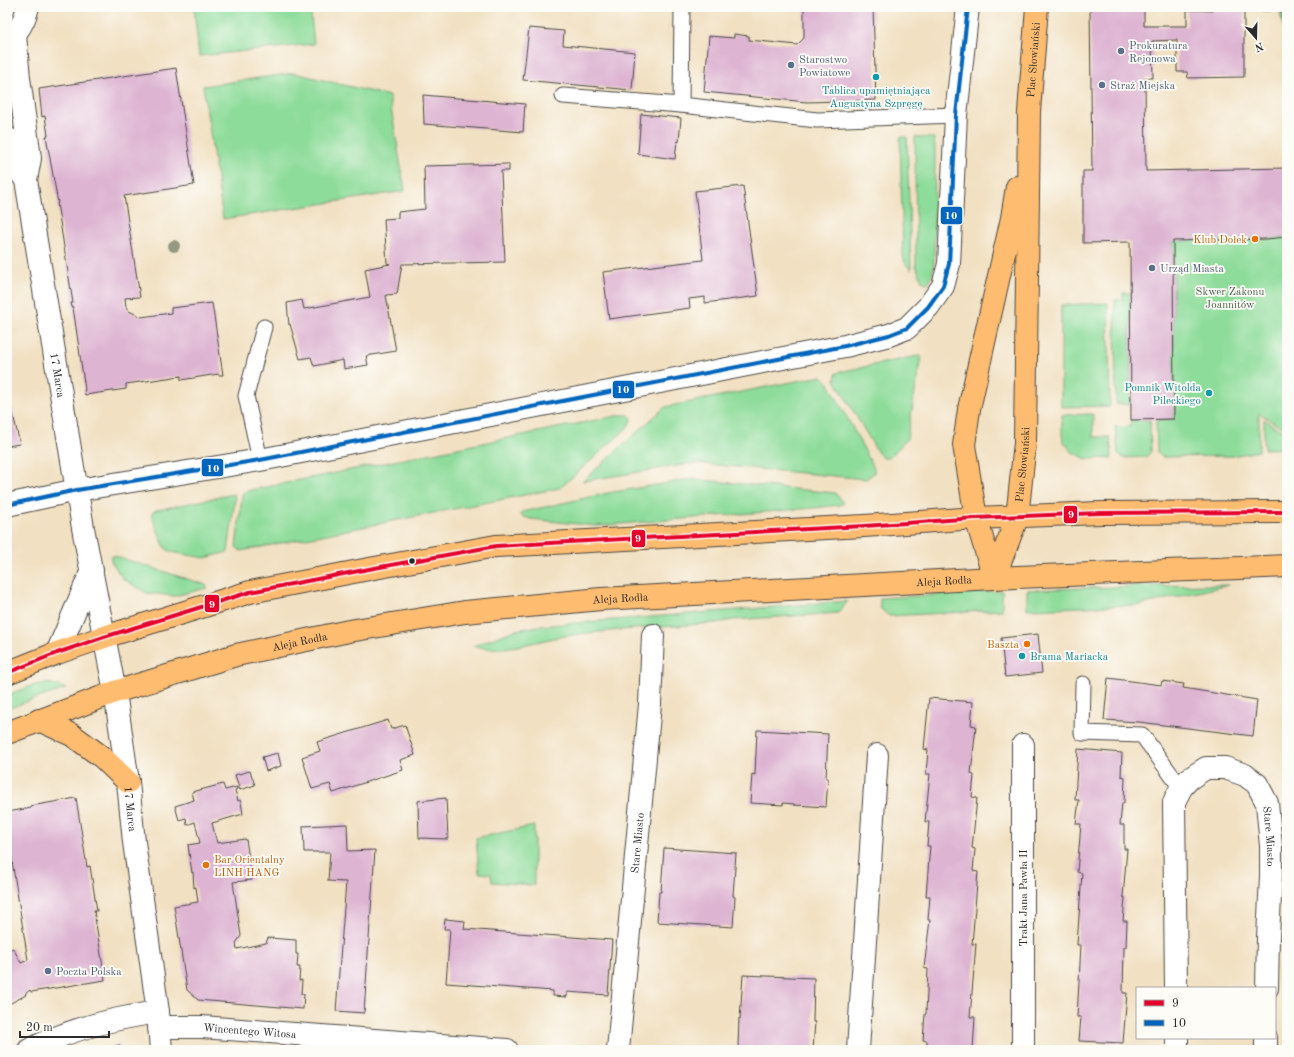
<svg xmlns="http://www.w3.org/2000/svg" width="1294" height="1057" font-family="'Old Standard TT',serif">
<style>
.green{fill:#8ddc9a;stroke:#5c8462}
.forest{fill:#72bc82;stroke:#4e7456}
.building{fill:#ddb4d2}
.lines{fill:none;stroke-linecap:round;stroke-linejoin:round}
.lane-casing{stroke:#494642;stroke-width:17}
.street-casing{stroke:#494642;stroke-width:24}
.primary-casing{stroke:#494642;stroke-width:24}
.lane{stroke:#fff;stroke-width:15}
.street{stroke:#fff;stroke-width:22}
.primary{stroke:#febc70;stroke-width:22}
.bus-1-casing{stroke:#fdfcf7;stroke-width:7}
.bus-2-casing{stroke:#fdfcf7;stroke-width:7}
.bus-1{stroke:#e4002b;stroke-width:4}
.bus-2{stroke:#0065bd;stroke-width:4}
.tree{fill:#949a81}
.service-dot{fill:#5c6f8a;stroke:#fdfcf7;stroke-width:1.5}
.culture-dot{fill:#0f9aa8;stroke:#fdfcf7;stroke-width:1.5}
.food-dot{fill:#e8710a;stroke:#fdfcf7;stroke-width:1.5}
.bus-dot{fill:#2b2b2b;stroke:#fdfcf7;stroke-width:1.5}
.labels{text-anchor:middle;stroke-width:3.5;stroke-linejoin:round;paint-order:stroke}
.service-label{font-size:11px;fill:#4e5e75;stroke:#fdfcf7;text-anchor:start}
.street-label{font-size:11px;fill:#2b2b2b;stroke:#fdfcf7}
.culture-label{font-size:11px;fill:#0d838f;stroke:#fdfcf7}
.food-label{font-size:11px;fill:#c56008;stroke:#fdfcf7;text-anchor:end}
.park-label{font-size:11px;fill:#48604c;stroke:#fdfcf7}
.line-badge{stroke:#fdfcf7;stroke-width:1.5}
.badge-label{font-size:11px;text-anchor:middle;font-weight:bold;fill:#fff}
</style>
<rect width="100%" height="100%" fill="#fdfcf7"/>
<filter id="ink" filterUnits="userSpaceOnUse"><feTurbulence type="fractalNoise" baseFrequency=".025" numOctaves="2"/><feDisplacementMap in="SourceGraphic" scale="8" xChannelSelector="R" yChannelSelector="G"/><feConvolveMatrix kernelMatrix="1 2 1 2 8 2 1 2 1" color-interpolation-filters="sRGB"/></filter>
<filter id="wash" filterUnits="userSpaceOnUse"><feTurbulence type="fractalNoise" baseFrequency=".012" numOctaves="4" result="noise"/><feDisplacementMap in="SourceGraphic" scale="16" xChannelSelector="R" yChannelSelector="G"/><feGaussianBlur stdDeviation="0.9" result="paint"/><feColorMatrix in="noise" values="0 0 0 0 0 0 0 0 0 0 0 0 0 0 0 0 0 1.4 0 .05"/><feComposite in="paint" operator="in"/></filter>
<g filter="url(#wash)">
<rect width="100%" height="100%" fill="#f1e0c1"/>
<g class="green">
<polygon points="194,7 310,7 314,44 199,56"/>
<polygon points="294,73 389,96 405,191 223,219 203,86"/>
<polygon points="900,137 907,137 911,270 905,263 903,256"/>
<polygon points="915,137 934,138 935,149 934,258 933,272 928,284 922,281 916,266"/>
<polygon points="1287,237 1287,431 1259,413 1259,451 1232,456 1162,457 1157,452 1156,420 1174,419 1173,241 1266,239"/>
<polygon points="1123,293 1130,293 1131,404 1116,404 1115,300 1123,300"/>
<polygon points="1108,303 1110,406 1061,407 1061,305"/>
<polygon points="918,356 921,356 907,439 889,458 883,458 878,453 835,380 836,374 839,372"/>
<polygon points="822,376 828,382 874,468 874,473 866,479 695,463 583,481 665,407"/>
<polygon points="1093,414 1093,437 1110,437 1112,458 1087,459 1072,452 1063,441 1062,434 1062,415"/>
<polygon points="621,415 629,415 631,417 632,419 626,429 560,488 241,551 236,547 242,497 243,493 246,491"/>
<polygon points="1264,419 1287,435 1287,448 1264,449"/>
<polygon points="1131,420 1150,420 1151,452 1146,457 1123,458 1118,453 1115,427 1131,426"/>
<polygon points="692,479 835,493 844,503 840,505 814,508 596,526 531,519 522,516 520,514 522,512 608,493"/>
<polygon points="234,494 235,499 228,552 205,558 171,552 165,548 152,517 152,513 156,510"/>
<polygon points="111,556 115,556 206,585 207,588 174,596 147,593 123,579 111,561"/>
<polygon points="1229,585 1140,605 1027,609 1027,590 1144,586"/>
<polygon points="1002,591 1002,610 889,616 880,608 880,598"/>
<path d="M848 601 838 613 733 620 715 623C667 627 619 629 572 635 539 639 507 654 473 646L515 630 539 626Z"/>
<polygon points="45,683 57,685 66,689 34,699 7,709 7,695 31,686"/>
<polygon points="534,826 534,885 492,882 491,874 479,873 476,838"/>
</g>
<g class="forest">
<polygon points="1279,7 1287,7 1287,44"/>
<polygon points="1287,302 1287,404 1285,304"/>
</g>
<g id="blocks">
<g class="building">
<polygon points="804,7 873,7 876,100 807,102 704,92 709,36 734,38 734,34 749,36 749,40 797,45 804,38"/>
<polygon points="1090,7 1144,7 1144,26 1187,26 1187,10 1213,11 1213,7 1270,7 1270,11 1244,11 1244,77 1188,78 1187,72 1177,72 1177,40 1152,41 1153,78 1145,78 1146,171 1287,168 1287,237 1266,239 1173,241 1174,419 1131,420 1130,242 1083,243 1083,171 1092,171"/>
<polygon points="529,28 564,31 563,45 635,52 632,90 523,80"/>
<polygon points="176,68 194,185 124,196 140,297 125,298 126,307 129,311 141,317 171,313 171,308 212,303 223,375 218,375 218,374 181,380 181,376 126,384 126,389 85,395 84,390 85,390 73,307 72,307 71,303 73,303 57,203 58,203 46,136 48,136 45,116 42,117 39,89"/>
<polygon points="423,95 525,104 523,132 424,124"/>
<polygon points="641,114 681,118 679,142 677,141 675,159 638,154"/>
<polygon points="509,164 509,171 501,171 505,262 402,264 397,294 386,295 396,351 366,356 368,365 344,369 343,360 314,366 311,357 300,359 290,324 289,325 287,303 302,300 304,309 370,297 365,269 390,264 387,263 384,219 398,218 398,212 425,209 424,166"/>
<polygon points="743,186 758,296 705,303 705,297 689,299 690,308 609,319 603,272 703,260 695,191"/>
<polygon points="7,389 20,444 7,446"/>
<polygon points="1038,634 1042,673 1005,677 1001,638"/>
<polygon points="1108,678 1161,685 1162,681 1184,684 1183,688 1257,700 1253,736 1139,722 1104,720"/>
<polygon points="929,698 973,702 971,725 976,726 971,774 974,775 972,797 977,798 972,848 975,849 973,871 978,872 972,944 976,944 970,1017 975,1017 973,1050 927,1050 927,1041 923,1040 925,1014 926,1014 928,969 924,968 930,920 928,920 930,896 926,896 930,846 927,846 929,822 925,822 930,774 926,774 928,750 924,749"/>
<polygon points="388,720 391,729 405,725 415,755 400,760 403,770 333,793 330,784 312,789 302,757 320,751 317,742"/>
<polygon points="757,730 828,734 826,778 828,778 826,807 794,805 794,804 783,803 783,805 750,803 752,774 755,775"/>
<polygon points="1078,749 1122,753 1121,776 1125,777 1124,803 1122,803 1120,825 1124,825 1124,849 1127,849 1123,897 1125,897 1123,921 1127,921 1126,947 1124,947 1123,993 1127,993 1123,1043 1079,1041 1081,1017 1077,1017 1081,945 1077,945 1082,873 1077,872 1081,824 1076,824 1079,800 1075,800"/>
<polygon points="278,753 281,766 266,771 262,757"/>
<polygon points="250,771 255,785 240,790 235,775"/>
<polygon points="223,784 225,790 237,787 237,789 235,790 238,801 240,800 241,802 243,814 212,823 217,843 246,839 252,880 233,882 241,936 236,943 237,949 266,943 268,938 296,940 296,954 298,954 297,967 300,967 299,981 302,980 301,994 304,994 303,1009 198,1000 187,990 174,906 198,902 196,887 194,888 193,872 192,873 188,845 200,843 195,822 187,825 186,818 179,820 175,806 194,800 192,792"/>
<polygon points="76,798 87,867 90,866 97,911 94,911 105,980 31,992 30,990 25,994 26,995 7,1005 7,951 13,948 21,963 28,960 7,830 7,812 31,808 31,806"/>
<polygon points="446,798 448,839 419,838 418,801"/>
<polygon points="347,824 348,851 375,850 364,1013 336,1011 346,882 328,881 330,852 304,852 303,826"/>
<polygon points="664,848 736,853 733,896 735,897 733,927 657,922 659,892 661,892"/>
<polygon points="445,919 465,921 464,929 612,940 608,995 567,992 567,997 553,996 553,991 446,983 450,929 444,929"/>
<polygon points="743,975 814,978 813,1022 815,1022 813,1050 738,1047 739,1018 740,1019"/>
<polygon points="120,1045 120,1050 102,1050 102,1049"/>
</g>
</g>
</g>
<g filter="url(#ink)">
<use href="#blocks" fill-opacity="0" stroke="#494642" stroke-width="1"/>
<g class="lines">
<defs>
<g id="lane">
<polyline points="682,10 681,105 817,120 956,115"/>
<polyline points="563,96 681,105"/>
<polyline points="260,460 246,396 264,327"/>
<polyline points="1083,684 1082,733 1142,735 1181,788"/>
</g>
<g id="street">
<path id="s1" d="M15 35 19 78 30 158 26 180 83 528 115 692 128 782 134 842 158 1012 161 1050"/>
<path d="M7 41C19 31 24 22 28 7"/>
<polyline points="7,138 15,165 26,180"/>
<polyline points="7,505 77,490 260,460 845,346 889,335 907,328 928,307 943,286 949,264 956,115 968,7"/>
<polyline points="57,653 92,570"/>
<path id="s2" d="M1176 988 1174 802 1181 788 1189 779 1206 768H1225L1245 775 1257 784 1267 803 1271 846V876L1268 938 1267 988"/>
<path id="s3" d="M159 1027H202L507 1050"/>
<polyline points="1177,1038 1177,1050"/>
<path d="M29 1050C39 1046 48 1040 58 1037 90 1024 124 1017 158 1012"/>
<path id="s4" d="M618 1050 650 704 653 635"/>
<polyline points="858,1050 877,755"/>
<polyline points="1023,1050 1023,745"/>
<polyline points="1266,1050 1266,1038"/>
</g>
<g id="primary">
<path id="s5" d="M994 578 1017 518 1025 443 1029 112 1037 7"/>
<polyline points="994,578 976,518 964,445 969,409 1012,218 1017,187"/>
<polyline points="7,673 57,653 104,637 250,592 369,569 496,546 864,526 976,518 1100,513 1287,512"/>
<polyline points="39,720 72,735 102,757 128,782"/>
<path id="s6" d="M7 733 115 692 236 655 349 631 465 612 601 599 994 578 1287 566"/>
</g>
</defs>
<use href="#lane" class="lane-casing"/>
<use href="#street" class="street-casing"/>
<use href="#primary" class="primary-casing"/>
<use href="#lane" class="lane"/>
<use href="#street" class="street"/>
<use href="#primary" class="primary"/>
<defs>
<polyline id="bus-1" points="7,673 57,653 104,637 250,592 369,569 496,546 864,526 976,518 1100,513 1287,512"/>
<polyline id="bus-2" points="7,505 77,490 260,460 845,346 889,335 907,328 928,307 943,286 949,264 956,115 968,7"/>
</defs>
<use href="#bus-1" class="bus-1-casing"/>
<use href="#bus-2" class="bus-2-casing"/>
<use href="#bus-1" class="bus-1"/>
<use href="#bus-2" class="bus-2"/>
</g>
<circle class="tree" cx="174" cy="246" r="6"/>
</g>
<g class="service-dot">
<circle cx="1121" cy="51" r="4"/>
<circle cx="791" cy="65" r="4"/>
<circle cx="1102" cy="85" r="4"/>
<circle cx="1152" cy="268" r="4"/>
<circle cx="48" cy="971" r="4"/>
</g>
<g class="culture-dot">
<circle cx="876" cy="77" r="4"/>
<circle cx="1209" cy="393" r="4"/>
<circle cx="1022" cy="656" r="4"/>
</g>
<g class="food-dot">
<circle cx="1255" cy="239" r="4"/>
<circle cx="1027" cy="644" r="4"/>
<circle cx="206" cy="865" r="4"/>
</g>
<circle class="bus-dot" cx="412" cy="561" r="3.5"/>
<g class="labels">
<g class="service-label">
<text x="1129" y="49">Prokuratura<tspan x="1129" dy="13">Rejonowa</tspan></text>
<text x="799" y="63">Starostwo<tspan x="799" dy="13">Powiatowe</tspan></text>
<text x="1110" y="89">Straż Miejska</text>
<text x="1160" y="272">Urząd Miasta</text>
<text x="56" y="975">Poczta Polska</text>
</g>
<g class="street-label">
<text dy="4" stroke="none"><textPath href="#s5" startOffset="523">Plac Słowiański</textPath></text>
<text dy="4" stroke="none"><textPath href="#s1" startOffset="344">17 Marca</textPath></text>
<text dy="4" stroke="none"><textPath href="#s5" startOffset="118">Plac Słowiański</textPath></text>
<text dy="4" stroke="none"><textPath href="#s6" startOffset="955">Aleja Rodła</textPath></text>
<text dy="4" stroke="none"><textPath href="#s6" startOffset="631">Aleja Rodła</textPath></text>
<text dy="4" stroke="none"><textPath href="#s6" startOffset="307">Aleja Rodła</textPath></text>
<text dy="4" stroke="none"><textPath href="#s1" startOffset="784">17 Marca</textPath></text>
<text dy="4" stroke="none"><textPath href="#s2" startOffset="344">Stare Miasto</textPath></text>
<text dy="4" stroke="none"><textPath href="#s4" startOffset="208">Stare Miasto</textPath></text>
<text transform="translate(1023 898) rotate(-90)" y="4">Trakt Jana Pawła II</text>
<text dy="4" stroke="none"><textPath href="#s3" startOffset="91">Wincentego Witosa</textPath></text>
</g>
<g class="culture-label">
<text x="876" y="94">Tablica upamiętniająca<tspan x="876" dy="13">Augustyna Szpręgę</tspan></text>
<text x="1201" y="391" text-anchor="end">Pomnik Witolda<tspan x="1201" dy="13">Pileckiego</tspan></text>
<text x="1030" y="660" text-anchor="start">Brama Mariacka</text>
</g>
<g class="food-label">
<text x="1247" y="243">Klub Dołek</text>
<text x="1019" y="648">Baszta</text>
<text x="214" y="863" text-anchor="start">Bar Orientalny<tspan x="214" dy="13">LINH HANG</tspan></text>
</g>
<g class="park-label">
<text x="1230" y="295">Skwer Zakonu<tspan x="1230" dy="13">Joannitów</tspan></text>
</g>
</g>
<g class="line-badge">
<rect x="940" y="206" width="23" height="19" rx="4" fill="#0065bd"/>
<rect x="612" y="380" width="23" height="19" rx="4" fill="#0065bd"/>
<rect x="201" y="458" width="23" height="19" rx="4" fill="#0065bd"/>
<rect x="1063" y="505" width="15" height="19" rx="4" fill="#e4002b"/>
<rect x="631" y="529" width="15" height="19" rx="4" fill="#e4002b"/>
<rect x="204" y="594" width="16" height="19" rx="4" fill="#e4002b"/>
</g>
<g class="badge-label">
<text x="951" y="219">10</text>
<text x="623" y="393">10</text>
<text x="213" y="472">10</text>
<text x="1071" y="518">9</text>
<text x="638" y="542">9</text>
<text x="212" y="608">9</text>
</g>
<rect width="1294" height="1057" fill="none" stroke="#fdfcf7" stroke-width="24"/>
<rect x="1136" y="987" width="140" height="52" fill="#fdfcf7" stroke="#a9a8a5"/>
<rect x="1144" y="1000" width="20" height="6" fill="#e4002b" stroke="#a9a8a5"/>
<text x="1172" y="1007" font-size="12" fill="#2b2b2b">9</text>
<rect x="1144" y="1020" width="20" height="6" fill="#0065bd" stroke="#a9a8a5"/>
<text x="1172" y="1027" font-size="12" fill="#2b2b2b">10</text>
<g transform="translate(1256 38) rotate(160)" stroke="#fdfcf7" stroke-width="3" paint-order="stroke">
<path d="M0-3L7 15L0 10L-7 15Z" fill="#2b2b2b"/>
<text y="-6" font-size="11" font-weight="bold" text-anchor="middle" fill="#2b2b2b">N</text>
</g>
<path d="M20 1031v6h89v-6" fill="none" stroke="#2b2b2b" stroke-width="2"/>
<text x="26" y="1031" font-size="12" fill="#2b2b2b" stroke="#fdfcf7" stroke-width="3" paint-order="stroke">20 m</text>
</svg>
